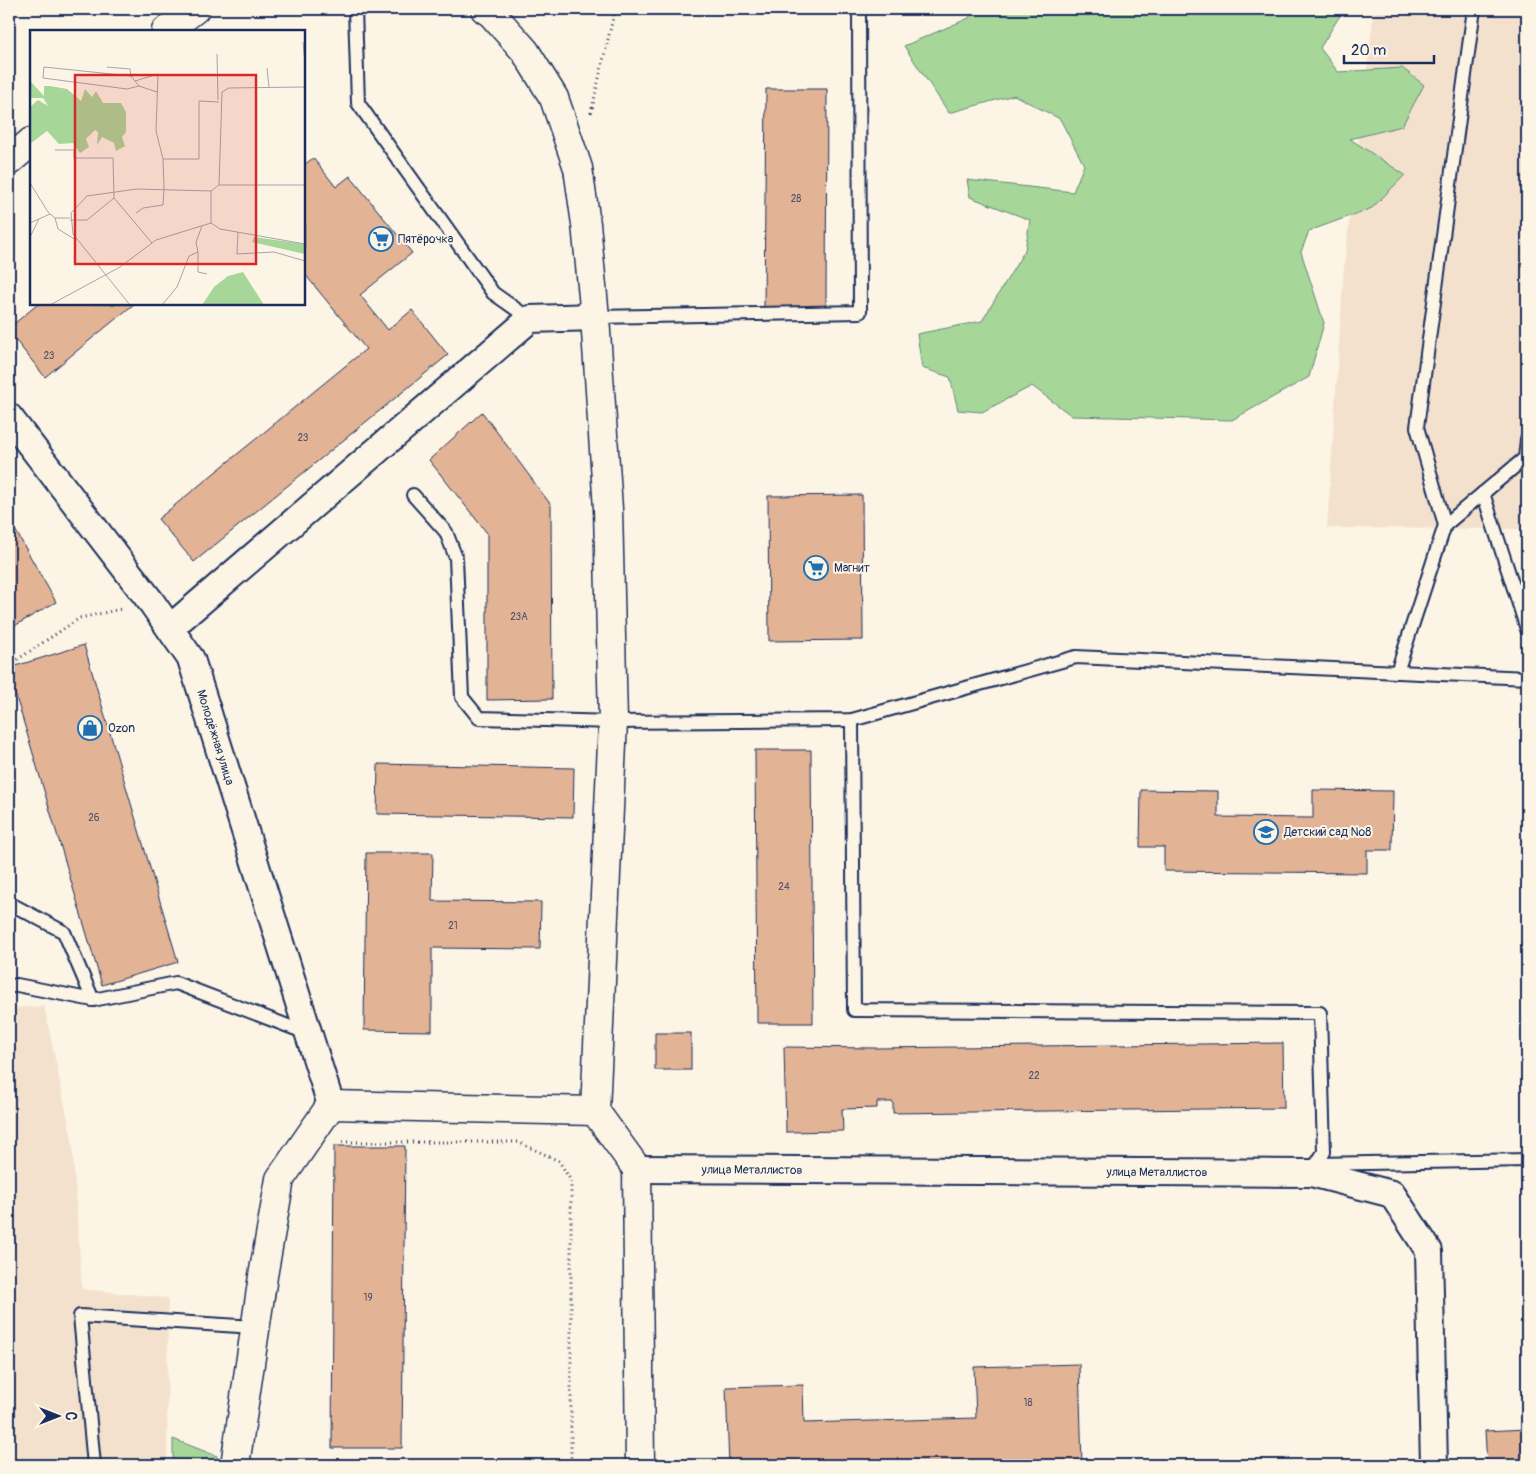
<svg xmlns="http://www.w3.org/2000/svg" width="1536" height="1474" font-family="Pangolin,sans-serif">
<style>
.built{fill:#f4e1cd}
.green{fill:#a7d798;stroke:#61837b}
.building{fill:#e3b395;stroke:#1b2f5e}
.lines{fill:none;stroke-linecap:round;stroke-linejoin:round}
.lane-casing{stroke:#1b2f5e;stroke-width:16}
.street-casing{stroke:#1b2f5e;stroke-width:30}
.secondary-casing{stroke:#1b2f5e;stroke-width:31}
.path{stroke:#1b2f5e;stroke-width:3;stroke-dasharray:1 4;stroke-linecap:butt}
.lane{stroke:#fcf5e5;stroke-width:12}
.street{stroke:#fcf5e5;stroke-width:26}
.secondary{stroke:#fcf5e5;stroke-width:28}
.labels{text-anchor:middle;stroke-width:4;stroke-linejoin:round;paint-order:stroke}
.number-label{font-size:10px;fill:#4d506c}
.poi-label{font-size:12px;fill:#1b2f5e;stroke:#fcf5e5;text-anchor:start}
.street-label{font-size:12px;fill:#1b2f5e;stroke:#fcf5e5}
.inset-road{fill:none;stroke:#a2a6af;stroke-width:1}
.view{fill:#d62828;fill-opacity:0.15;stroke:#d62828;stroke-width:2.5}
.inset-edge{fill:none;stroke:#1b2f5e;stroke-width:2.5}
</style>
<rect width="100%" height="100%" fill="#fcf5e5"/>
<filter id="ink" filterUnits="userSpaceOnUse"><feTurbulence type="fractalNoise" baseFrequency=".02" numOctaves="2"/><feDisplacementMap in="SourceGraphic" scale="10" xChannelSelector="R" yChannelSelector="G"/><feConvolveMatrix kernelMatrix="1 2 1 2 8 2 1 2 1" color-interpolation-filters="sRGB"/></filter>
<g filter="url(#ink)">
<g class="built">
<polygon points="1374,9 1527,9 1527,529 1327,528 1344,266"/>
<polygon points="44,1006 72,1139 82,1289 168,1298 167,1465 9,1465 9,1008"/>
</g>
<g class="green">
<polygon points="973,9 1344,9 1320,48 1338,72 1402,68 1424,85 1402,126 1350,139 1405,175 1372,208 1309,231 1301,252 1324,323 1309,377 1232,420 1072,416 1032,386 982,412 958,410 950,377 922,368 917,334 982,321 1025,250 1030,220 970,197 967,180 1073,192 1084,165 1060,119 1014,95 949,113 904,46 969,18"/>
<polygon points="173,1439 217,1456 218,1465 173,1465"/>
</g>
<g class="building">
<polygon points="766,89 827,89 826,307 764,307"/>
<polygon points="313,158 336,187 350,176 412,253 360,295 388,330 412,310 448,355 194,562 158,519 366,349 304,273 304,165"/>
<polygon points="38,304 134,304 45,377 9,332 9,328"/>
<polygon points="482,412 551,505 552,699 487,700 487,533 429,460"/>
<polygon points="862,495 863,640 769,641 768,496"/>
<polygon points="9,519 56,602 9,629"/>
<polygon points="84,645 178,962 102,985 9,673 9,668"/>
<polygon points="755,750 811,750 813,1023 757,1023"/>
<polygon points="378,764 574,768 573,817 377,814"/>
<polygon points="1141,790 1218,791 1218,817 1313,818 1313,790 1393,791 1392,850 1367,850 1367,873 1164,871 1164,847 1140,847"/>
<polygon points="366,853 433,853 432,901 541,902 540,949 432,948 432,1031 364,1030"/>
<rect x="655" y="1033" width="36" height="37"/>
<polygon points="1283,1043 1284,1108 893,1113 893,1102 877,1102 877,1108 842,1109 843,1131 786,1132 784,1047 876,1048"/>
<polygon points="334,1146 405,1146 402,1448 332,1448"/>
<polygon points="1079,1364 1082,1465 729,1465 726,1387 803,1385 804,1423 976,1418 974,1367"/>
<polygon points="1527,1429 1527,1465 1487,1465 1485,1431"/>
</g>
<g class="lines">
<defs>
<g id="lane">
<polyline points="355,9 358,103 493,293 530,319"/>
<polyline points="595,317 860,312 859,9"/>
<polyline points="1483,493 1527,629"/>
<polyline points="413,495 446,532 456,558 462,697 479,718 613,722 852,720 1076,657 1527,678"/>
<polyline points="1445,525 1417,427 1474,9"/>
<polyline points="1397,672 1445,525 1525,458 1527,439"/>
<polyline points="852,720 854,1010 1320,1013 1324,1152 1311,1173"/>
<polyline points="9,903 64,932 93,1000 176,983 309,1034"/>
<polyline points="9,987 17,985 93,1000"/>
<polyline points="1316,1164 1527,1160"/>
<polyline points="94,1465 80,1316 255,1327"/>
</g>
<g id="street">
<path id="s1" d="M9 417 152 603 191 659 331 1105"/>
<polyline points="170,628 530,319 595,317"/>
<path id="s2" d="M637 1169 1311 1173 1392 1194 1429 1251 1434 1465"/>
</g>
<g id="secondary">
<polyline points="485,9 491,13 525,51 554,98 578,168 586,224 595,317 608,509 613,722 595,1111"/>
<polyline points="166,31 195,9"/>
<polyline points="9,161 31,142"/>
<polyline points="595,1111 637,1169 640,1465"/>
<polyline points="235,1465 263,1276 280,1179 331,1105 595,1111"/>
</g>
</defs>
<use href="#lane" class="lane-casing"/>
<use href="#street" class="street-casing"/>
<use href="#secondary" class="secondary-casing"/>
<g class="path">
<polyline points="591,113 615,9"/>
<polyline points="9,665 80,618 121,609"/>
<polyline points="342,1142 518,1142 559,1161 571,1181 571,1465"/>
</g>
<use href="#lane" class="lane"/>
<use href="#street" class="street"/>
<use href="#secondary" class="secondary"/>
</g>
</g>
<defs>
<symbol id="supermarket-ring" viewBox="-11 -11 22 22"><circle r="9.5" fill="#fcf5e5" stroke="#1f6fb2" stroke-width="1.5"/><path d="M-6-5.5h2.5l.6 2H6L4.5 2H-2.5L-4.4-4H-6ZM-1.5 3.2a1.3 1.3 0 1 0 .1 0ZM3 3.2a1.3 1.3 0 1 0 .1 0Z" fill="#1f6fb2"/></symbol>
<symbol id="shop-ring" viewBox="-11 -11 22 22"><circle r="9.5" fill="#fcf5e5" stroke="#1f6fb2" stroke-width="1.5"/><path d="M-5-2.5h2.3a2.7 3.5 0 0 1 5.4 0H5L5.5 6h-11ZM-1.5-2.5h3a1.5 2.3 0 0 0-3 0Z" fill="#1f6fb2"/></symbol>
<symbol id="school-ring" viewBox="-11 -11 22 22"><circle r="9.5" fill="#fcf5e5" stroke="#1f6fb2" stroke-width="1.5"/><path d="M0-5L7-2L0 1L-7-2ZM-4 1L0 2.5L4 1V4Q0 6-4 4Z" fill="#1f6fb2"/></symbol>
</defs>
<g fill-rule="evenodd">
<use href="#supermarket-ring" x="367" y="225" width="28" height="28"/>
<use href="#supermarket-ring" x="802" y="554" width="28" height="28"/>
<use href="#shop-ring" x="76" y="714" width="28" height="28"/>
<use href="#school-ring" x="1252" y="818" width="28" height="28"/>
</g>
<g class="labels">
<g class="number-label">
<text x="796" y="202">28</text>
<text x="49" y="359">23</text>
<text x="303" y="441">23</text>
<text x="519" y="620">23А</text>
<text x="94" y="821">26</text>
<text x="784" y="890">24</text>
<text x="453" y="929">21</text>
<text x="1034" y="1079">22</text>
<text x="368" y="1301">19</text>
<text x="1028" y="1406">18</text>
</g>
<g class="poi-label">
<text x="398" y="243">Пятёрочка</text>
<text x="834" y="572">Магнит</text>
<text x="108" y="732">Ozon</text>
<text x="1284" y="836">Детский сад №8</text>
</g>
<g class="street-label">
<text dy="4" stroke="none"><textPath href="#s1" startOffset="385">Молодёжная улица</textPath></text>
<text dy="4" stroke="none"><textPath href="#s2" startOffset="115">улица Металлистов</textPath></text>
<text dy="4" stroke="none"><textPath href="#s2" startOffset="520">улица Металлистов</textPath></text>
</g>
</g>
<g transform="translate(30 30)">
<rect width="275" height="275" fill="#fcf5e5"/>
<path d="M0 51 14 66V56H20L37 59 51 71 55 59 62 67 66 61 73 73H91L96 82V102L92 107 95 116 86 121 84 113 72 107 67 115 68 102 65 100 56 109 59 117 50 123 43 113 29 114 17 101 0 114V77L8 70 18 76 13 68H1ZM224 207 275 214V224L222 212ZM213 242 234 275H172L184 257 198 246Z" fill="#a7d798"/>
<path class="inset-road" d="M273 12 275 34M187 24 188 70M77 37 100 39 101 46M237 38 239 57M105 51 128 44 126 101 133 129 134 158 133 175 113 178 106 183M109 56 101 46 14 37 13 48 97 59 109 56 127 62M25 120H44V128H83L84 168 122 213M133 129H169V71L189 72M0 153 18 182 25 188H40M189 155 192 62 199 58 275 57M181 161 189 155H275M25 188 28 199 46 210M40 190H57L84 168M0 193 20 184M208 202 207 224 244 222 275 231M0 207 9 189M168 222V242L177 244M20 275 90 237 126 210 181 193M100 275 43 204 41 183 57 166 107 159 181 161V193L190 199 275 214M132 275 147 257 159 226 168 222 166 212 172 196"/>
<path class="view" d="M45 45H226V234H45Z"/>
<rect width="275" height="275" class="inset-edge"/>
</g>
<rect width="1536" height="1474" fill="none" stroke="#fcf5e5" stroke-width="30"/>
<rect x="15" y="15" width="1506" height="1444" fill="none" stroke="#1b2f5e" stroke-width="2" filter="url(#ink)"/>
<g transform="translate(58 1416) rotate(90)" stroke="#fcf5e5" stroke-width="4" paint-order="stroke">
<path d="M0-4L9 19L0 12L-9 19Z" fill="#1b2f5e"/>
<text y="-8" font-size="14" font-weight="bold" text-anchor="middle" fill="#1b2f5e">С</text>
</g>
<path d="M1344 55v8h90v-8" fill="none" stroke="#1b2f5e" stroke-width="2.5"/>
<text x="1351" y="55" font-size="15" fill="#1b2f5e" stroke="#fcf5e5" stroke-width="4" paint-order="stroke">20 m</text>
</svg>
